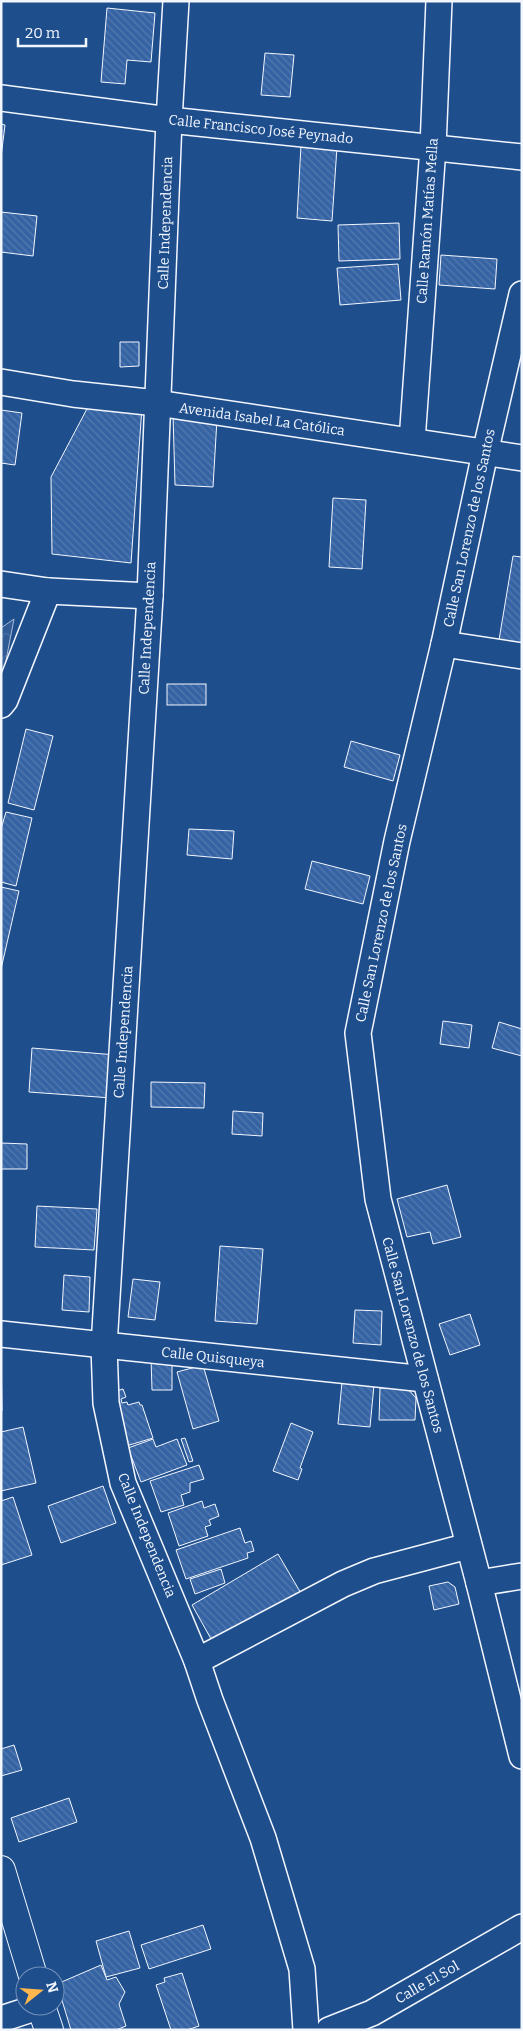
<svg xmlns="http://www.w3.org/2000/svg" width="523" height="2031" font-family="Bitter,serif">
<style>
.park{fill:url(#park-crowns);stroke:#a8bbd7}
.building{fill:url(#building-back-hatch);stroke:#f2f6ff}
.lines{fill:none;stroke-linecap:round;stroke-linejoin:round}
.minor-casing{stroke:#f2f6ff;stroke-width:28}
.major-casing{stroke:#f2f6ff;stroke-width:30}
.minor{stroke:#1f4e8c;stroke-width:25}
.major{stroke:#1f4e8c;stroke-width:28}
.labels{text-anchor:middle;stroke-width:4;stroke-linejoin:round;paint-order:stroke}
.street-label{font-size:14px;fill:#f2f6ff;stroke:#1f4e8c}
</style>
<defs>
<pattern id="park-crowns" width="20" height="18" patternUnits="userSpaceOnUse" patternTransform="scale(1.25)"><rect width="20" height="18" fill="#305b95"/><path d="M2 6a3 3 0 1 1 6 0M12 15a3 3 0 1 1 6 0" fill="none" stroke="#4e73a5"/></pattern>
<pattern id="building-back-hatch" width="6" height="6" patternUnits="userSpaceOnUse" patternTransform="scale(1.25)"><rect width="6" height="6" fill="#3563a3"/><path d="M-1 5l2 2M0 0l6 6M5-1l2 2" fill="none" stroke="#537ab1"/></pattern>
</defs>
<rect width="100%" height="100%" fill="#1f4e8c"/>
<polygon class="park" points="14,619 2,681 1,682 1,628"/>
<g class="building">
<polygon points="107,8 155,13 151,62 127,60 125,84 101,82"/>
<polygon points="265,53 294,55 290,97 261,95"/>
<polygon points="1,124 5,125 1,157"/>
<polygon points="301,145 337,147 332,221 297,218"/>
<polygon points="1,212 37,216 33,256 1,252"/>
<polygon points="399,223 400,259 339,261 338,225"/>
<polygon points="441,255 497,259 495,289 439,285"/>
<polygon points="398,264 401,300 340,305 337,268"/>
<polygon points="120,342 139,342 139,366 120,367"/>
<polygon points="89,405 142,407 131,563 52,554 51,477"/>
<polygon points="1,410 22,413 15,465 1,463"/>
<polygon points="173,414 217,419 213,487 175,485"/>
<polygon points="333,498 366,500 362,569 329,567"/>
<polygon points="513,556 522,557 522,643 499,640"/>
<rect x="167" y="684" width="39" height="21"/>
<polygon points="26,729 53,736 34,810 8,803"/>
<polygon points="351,741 400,755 393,781 344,767"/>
<polygon points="6,812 32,818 16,886 1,882 1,829"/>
<polygon points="189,829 234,831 232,859 187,855"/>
<polygon points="312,861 370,876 363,904 305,889"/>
<polygon points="1,887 19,891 1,969"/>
<polygon points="443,1021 472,1025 469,1048 440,1044"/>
<polygon points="499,1022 522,1029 522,1056 492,1048"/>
<polygon points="32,1048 116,1055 112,1098 29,1092"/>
<polygon points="151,1082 205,1083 204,1108 151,1107"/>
<polygon points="233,1111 263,1113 262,1136 232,1134"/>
<polygon points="1,1143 27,1144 27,1169 1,1169"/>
<polygon points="447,1185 461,1237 433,1244 430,1232 407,1237 397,1199"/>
<polygon points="37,1206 97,1209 94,1250 35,1247"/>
<polygon points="220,1246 263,1249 257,1324 215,1321"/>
<polygon points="64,1275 90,1277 89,1312 62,1310"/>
<polygon points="133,1279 160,1282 155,1320 128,1317"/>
<polygon points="355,1310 382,1311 381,1345 353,1343"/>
<polygon points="470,1314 480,1345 450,1355 439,1324"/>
<polygon points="1,1352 2,1411 1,1411"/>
<polygon points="151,1358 172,1358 172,1390 152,1390"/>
<polygon points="203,1365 219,1421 193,1429 177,1372"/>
<polygon points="342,1382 374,1385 370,1427 338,1424"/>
<polygon points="380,1388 407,1388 416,1398 415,1420 379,1420"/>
<polygon points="123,1389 126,1397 121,1399 122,1403 127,1402 128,1405 139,1402 140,1405 142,1405 153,1438 126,1446 110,1393"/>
<polygon points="291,1423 313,1432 300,1468 302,1469 298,1480 273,1471"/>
<polygon points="23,1427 36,1483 1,1491 1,1432"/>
<polygon points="185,1438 193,1461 189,1462 181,1439"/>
<polygon points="153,1439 156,1447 177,1439 187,1465 141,1482 128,1448"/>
<polygon points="199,1465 204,1479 190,1483 190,1492 181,1495 184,1505 161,1512 150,1481"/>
<polygon points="103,1486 116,1523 61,1543 48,1506"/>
<polygon points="13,1497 32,1555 1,1565 1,1501"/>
<polygon points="202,1501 204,1508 215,1504 219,1516 209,1520 211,1525 205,1527 208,1536 179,1546 168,1513"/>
<polygon points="240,1528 245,1543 251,1541 254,1551 247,1553 248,1558 186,1579 176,1550"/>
<polygon points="278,1554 302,1595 215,1646 192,1605"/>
<polygon points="221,1569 225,1583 195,1594 190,1579"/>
<polygon points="448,1582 455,1587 459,1604 434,1610 429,1586"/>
<polygon points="14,1745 22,1770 1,1776 1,1749"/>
<polygon points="69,1798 77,1822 19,1842 11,1818"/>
<polygon points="203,1925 211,1949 149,1969 141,1945"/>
<polygon points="129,1931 140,1968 106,1977 96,1941"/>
<polygon points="101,1965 107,1980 116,1977 125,1992 119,2004 126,2026 116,2030 71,2030 57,1984"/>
<polygon points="182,1973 199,2026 187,2030 171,2030 156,1985 165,1982 164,1978"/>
</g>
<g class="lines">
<defs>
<g id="minor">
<polyline points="176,1 169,120 150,596 104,1346 106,1403 123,1483 197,1661 210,1700 263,1838 302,1969 306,2030"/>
<polyline points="1,98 169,120 522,157"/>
<polyline points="522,294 485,453 444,644 397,841 358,1033 378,1199 479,1583 522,1756"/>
<polyline points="1,382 73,394 157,403 522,458"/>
<polyline points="412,441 433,147 439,1"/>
<polyline points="1,584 48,591 150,596"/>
<polyline points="444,644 522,656"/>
<polyline points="1,705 5,700 48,591"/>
<polyline points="1,1334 425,1379"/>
<polyline points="479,1583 522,1576"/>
<polyline points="197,1661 343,1584 374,1571 468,1546"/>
<polyline points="1,2019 41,2006"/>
<polyline points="329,2030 372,2013 522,1927"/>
</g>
<g id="major">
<polyline points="1,1870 33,1976"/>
<polyline points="41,2006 49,2030"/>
</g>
</defs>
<use href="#minor" class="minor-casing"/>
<use href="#major" class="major-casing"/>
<use href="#minor" class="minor"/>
<use href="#major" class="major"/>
</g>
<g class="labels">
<g class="street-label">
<text transform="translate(261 129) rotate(6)" y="5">Calle Francisco José Peynado</text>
<text transform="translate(427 221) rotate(-86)" y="5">Calle Ramón Matías Mella</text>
<text transform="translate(165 223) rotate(-88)" y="5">Calle Independencia</text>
<text transform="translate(262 419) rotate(8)" y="5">Avenida Isabel La Católica</text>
<text transform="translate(469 528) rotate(-78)" y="5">Calle San Lorenzo de los Santos</text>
<text transform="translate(147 628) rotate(-87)" y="5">Calle Independencia</text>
<text transform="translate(381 923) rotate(-78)" y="5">Calle San Lorenzo de los Santos</text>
<text transform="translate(123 1032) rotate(-86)" y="5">Calle Independencia</text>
<text transform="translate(413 1335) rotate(75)" y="5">Calle San Lorenzo de los Santos</text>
<text transform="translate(213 1357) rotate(6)" y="5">Calle Quisqueya</text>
<text transform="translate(147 1535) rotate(68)" y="5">Calle Independencia</text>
<text transform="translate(427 1982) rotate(-30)" y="5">Calle El Sol</text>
</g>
</g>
<rect width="523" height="2031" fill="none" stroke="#f2f6ff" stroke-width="5"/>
<g transform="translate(40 1991) rotate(73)"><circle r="24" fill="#1f4e8c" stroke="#7391ba"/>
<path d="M0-4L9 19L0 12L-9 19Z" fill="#ffb74d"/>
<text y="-8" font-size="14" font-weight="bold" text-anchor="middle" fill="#f2f6ff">N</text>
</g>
<path d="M18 38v8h68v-8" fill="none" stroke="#f2f6ff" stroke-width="2.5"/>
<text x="25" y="38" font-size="15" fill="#f2f6ff" stroke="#1f4e8c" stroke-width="4" paint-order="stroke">20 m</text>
</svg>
